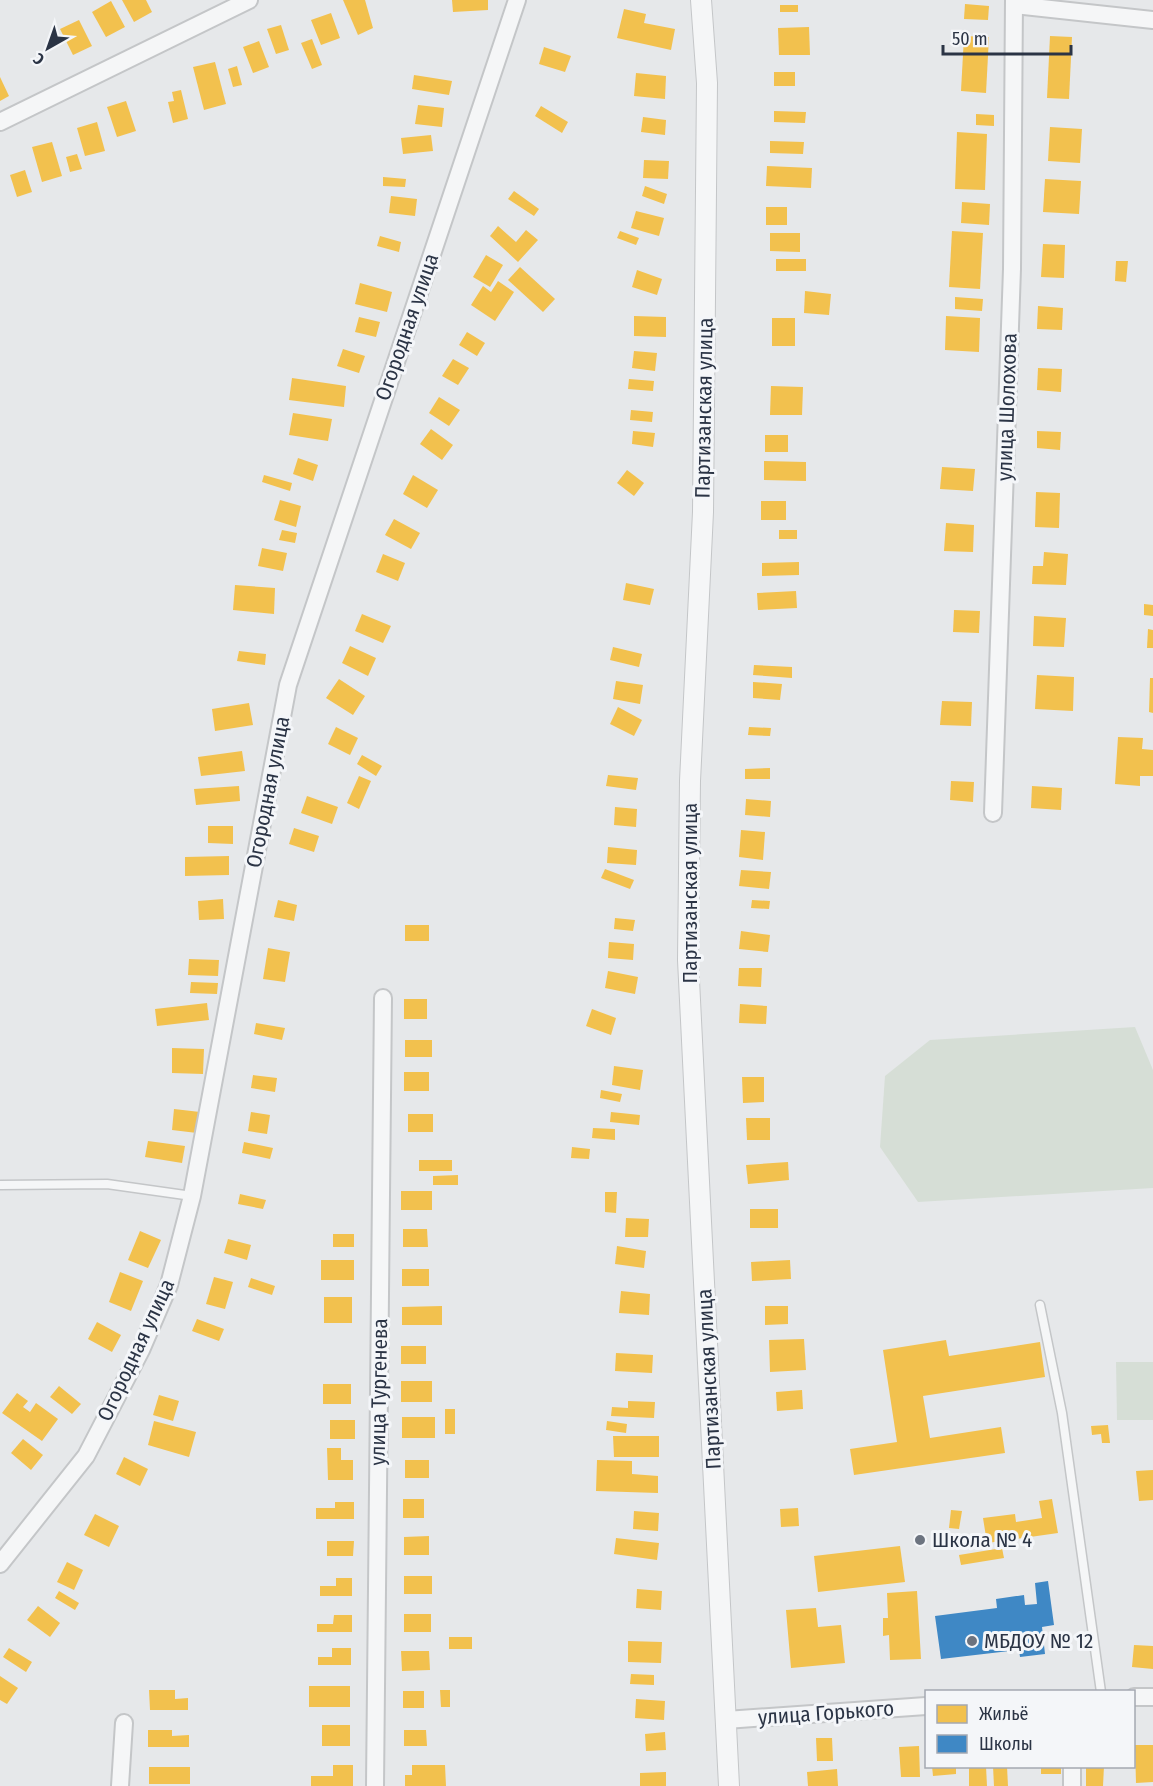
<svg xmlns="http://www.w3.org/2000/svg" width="1153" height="1786" font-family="'Fira Sans Condensed',sans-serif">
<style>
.green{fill:#d6ded6}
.homes{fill:#f2c14e}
.schools{fill:#3f88c5}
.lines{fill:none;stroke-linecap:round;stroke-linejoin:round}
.service-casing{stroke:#c4c6c8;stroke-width:11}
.minor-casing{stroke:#c4c6c8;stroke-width:20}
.tertiary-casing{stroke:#c4c6c8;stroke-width:22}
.service{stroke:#f5f6f7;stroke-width:8}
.minor{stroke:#f5f6f7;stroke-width:16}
.tertiary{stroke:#f5f6f7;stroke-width:20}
.poi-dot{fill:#6c737f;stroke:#f4f6f9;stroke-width:2}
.labels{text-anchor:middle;stroke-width:6;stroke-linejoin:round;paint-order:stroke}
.street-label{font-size:21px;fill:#2b3445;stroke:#f4f6f9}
.poi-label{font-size:21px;fill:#2b3445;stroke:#f4f6f9;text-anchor:start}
</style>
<rect width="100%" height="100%" fill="#e6e8ea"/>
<g class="green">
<polygon points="1135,1027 1153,1070 1153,1188 918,1202 880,1147 885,1076 930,1040"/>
<polygon points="1116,1362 1153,1362 1153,1420 1117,1420"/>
</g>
<g class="homes">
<polygon points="122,0 146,0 152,12 134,22"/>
<polygon points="343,0 365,0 373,28 358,35"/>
<polygon points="452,0 488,0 488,10 453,12"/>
<polygon points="111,1 125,27 106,37 92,12"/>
<polygon points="965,4 989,6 988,20 964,19"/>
<rect x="780" y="5" width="18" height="7"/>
<polygon points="624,9 646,14 644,23 675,29 671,50 617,38"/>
<polygon points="331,13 340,38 321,45 311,20"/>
<polygon points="79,20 92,46 73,55 60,29"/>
<polygon points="281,25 289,50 276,54 267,29"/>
<polygon points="809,27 810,55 779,55 778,28"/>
<polygon points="964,36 989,37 986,93 961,91"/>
<polygon points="1050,36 1072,37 1069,99 1047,98"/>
<polygon points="312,39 322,65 312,69 301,43"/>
<polygon points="259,41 269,67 253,73 243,47"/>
<polygon points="544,47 571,56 565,72 539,64"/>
<polygon points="215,62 226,104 204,110 193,67"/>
<polygon points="237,66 242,85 233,87 228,69"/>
<rect x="774" y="72" width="21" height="14"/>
<polygon points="636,73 666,76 665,99 634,96"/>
<polygon points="414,75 452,81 449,95 412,89"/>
<polygon points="0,77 9,96 0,101"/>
<polygon points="181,90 188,119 173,123 168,102 174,101 172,92"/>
<polygon points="126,101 136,131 117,137 107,107"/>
<polygon points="418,105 444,108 442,127 415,124"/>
<polygon points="541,106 568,122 562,133 535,116"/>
<polygon points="774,111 806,112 805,123 774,122"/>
<polygon points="976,114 994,115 994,126 976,125"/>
<polygon points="643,117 666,120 665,135 641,132"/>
<polygon points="97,122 105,151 85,156 77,128"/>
<polygon points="1050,127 1082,129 1080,163 1048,161"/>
<polygon points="957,132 987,134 985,190 955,189"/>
<polygon points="431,135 433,151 403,154 401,138"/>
<polygon points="770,141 804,142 803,154 770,153"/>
<polygon points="52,142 62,176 42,182 32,147"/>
<polygon points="77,154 82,169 70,172 66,157"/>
<polygon points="644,160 669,161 668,179 643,178"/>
<polygon points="767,166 812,168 811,188 766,186"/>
<polygon points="25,170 32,192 17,197 10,175"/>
<polygon points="383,177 406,179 405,187 383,186"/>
<polygon points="1045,179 1081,181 1079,214 1043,212"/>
<polygon points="645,186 667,194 664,204 642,196"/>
<polygon points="514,191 539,209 534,216 508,199"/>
<polygon points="391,196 417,199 415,216 389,213"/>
<polygon points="962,202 990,204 989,225 961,223"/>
<rect x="766" y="207" width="21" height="18"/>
<polygon points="636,211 664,218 659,236 631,228"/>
<polygon points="498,226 516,242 526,230 538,240 518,262 490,236"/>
<polygon points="620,231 639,238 636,245 617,238"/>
<polygon points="952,231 983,233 980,289 949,287"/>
<polygon points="770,233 800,233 800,252 770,251"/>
<polygon points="380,236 401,242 399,252 377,246"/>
<polygon points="1043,244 1065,245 1064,278 1041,277"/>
<polygon points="486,255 503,265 490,287 473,277"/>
<rect x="776" y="259" width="30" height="12"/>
<polygon points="1116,261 1128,261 1126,282 1115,281"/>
<polygon points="520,267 555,299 543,312 508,280"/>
<polygon points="637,270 662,279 657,295 632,287"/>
<polygon points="498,281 514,292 495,321 471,305 483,286 491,292"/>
<polygon points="360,283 392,292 387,312 355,304"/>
<polygon points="805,291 831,294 829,315 804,313"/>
<polygon points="955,297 983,299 982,311 955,309"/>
<polygon points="1038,306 1063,308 1062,330 1037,329"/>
<polygon points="634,316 666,317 666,337 634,336"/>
<polygon points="946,316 980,318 979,352 945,350"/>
<polygon points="359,317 380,322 376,337 355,332"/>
<rect x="772" y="318" width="23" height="28"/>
<polygon points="467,332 485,343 477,356 459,345"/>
<polygon points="343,349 365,356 359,373 337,366"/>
<polygon points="634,351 657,353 655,371 632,368"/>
<polygon points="453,359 469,368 458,385 442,376"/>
<polygon points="1038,368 1062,369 1061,392 1037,390"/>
<polygon points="292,378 346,386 344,407 289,400"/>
<polygon points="629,379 654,381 653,391 628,389"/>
<polygon points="771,386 803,387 802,415 770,415"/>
<polygon points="439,397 460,410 449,426 429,413"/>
<polygon points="631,410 653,412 652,422 630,420"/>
<polygon points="293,413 332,419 328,441 289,435"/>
<polygon points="431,429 453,445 442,460 420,444"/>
<polygon points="633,431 655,433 653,447 632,444"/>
<polygon points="1037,431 1061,432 1060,450 1037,448"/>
<rect x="765" y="435" width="23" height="17"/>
<polygon points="298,458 318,465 313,481 293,474"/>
<polygon points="764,461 806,462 806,481 764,480"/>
<polygon points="942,467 975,469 973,491 940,489"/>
<polygon points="627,470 644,483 634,496 617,483"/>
<polygon points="264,475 292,483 290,491 262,482"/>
<polygon points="413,475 438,490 427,508 403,494"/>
<polygon points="1036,492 1060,493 1059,528 1035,527"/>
<polygon points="280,500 301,506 296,527 274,520"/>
<rect x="761" y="501" width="25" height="19"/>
<polygon points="394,519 420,533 411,549 385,535"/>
<polygon points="946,523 974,525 973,552 944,551"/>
<polygon points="282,530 297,533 295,543 279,540"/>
<rect x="779" y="530" width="18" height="9"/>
<polygon points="262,548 287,553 283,571 258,566"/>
<polygon points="1044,552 1068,554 1066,585 1032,584 1033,566 1043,566"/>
<polygon points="383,554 405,563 398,581 376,572"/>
<polygon points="799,562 799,575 762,576 762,563"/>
<polygon points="626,583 654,589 650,605 623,600"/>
<polygon points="235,585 275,588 274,614 233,610"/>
<polygon points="796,591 797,608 758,610 757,593"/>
<polygon points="1144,604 1153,605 1153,616 1144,615"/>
<polygon points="954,610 980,611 979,633 953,632"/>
<polygon points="362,614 391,626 383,643 355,631"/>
<polygon points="1034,616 1066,618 1064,647 1033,646"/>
<polygon points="1148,629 1153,630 1153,648 1147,648"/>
<polygon points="350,646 376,658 368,676 342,663"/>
<polygon points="613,647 642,654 639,667 610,660"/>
<polygon points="239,651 266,654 265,665 237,661"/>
<polygon points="754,665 792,667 792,678 753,675"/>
<polygon points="1037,675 1074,677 1073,711 1035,709"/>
<polygon points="1150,678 1153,678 1153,713 1149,712"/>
<polygon points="339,679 365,696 353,715 326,698"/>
<polygon points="616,681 643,685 640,704 613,699"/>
<polygon points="753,682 782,684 780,700 753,698"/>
<polygon points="942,701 972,702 971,726 940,725"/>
<polygon points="249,703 253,725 215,731 212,709"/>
<polygon points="618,707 642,720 634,736 610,724"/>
<polygon points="336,727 358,738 350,755 328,744"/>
<polygon points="749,727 771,728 770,736 748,735"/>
<polygon points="1118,737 1143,738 1142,749 1153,750 1153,776 1140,776 1140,786 1115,784"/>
<polygon points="242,751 245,771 201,776 198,757"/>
<polygon points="362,755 382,766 376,776 357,764"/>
<polygon points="770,768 770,779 745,779 745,769"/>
<polygon points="608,775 638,778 636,790 606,786"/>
<polygon points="359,776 371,781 359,809 347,803"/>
<polygon points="951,781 974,782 973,802 950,800"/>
<polygon points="239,786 240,801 196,805 194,789"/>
<polygon points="1032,786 1062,788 1061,810 1031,808"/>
<polygon points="307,796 338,807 332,824 301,813"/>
<polygon points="746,799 771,801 770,817 745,815"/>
<polygon points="615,807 637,809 636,827 614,825"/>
<polygon points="208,826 233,826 233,844 208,843"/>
<polygon points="294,828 319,836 314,852 289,844"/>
<polygon points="741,830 765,832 763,860 739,857"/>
<polygon points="608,847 637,850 636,865 607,863"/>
<polygon points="229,856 229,875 185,876 185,857"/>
<polygon points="605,869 634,880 630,889 601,878"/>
<polygon points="741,870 771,872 769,889 739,886"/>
<polygon points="223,899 224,919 199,920 198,901"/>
<polygon points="278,900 297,905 294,921 274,917"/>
<polygon points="752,900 770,901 769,909 751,908"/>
<polygon points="615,918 635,920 633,931 614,929"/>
<rect x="405" y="925" width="24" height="16"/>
<polygon points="741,931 770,935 768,952 739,949"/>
<polygon points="609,942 634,944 633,960 608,958"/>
<polygon points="268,948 290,952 285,982 263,979"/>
<polygon points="189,959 219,960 218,976 188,975"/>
<polygon points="739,968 762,968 761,987 738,986"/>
<polygon points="608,971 638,977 635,994 605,988"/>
<polygon points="191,982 218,983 217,994 190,993"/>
<rect x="404" y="999" width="23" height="20"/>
<polygon points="207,1003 209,1020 157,1026 155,1009"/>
<polygon points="740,1004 767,1006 766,1024 739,1023"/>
<polygon points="592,1009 616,1018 611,1035 586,1026"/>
<polygon points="256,1023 285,1028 282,1040 254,1034"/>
<rect x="405" y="1040" width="27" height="17"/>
<polygon points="172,1048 204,1049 203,1074 172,1073"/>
<polygon points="614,1066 643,1070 640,1090 612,1085"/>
<rect x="404" y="1072" width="25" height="19"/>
<polygon points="253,1075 277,1078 275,1092 251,1088"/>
<polygon points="742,1077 764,1077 764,1102 743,1103"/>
<polygon points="601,1090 622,1094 620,1102 600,1098"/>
<polygon points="174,1109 200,1112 197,1133 172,1130"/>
<polygon points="251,1112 270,1115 267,1134 248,1131"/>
<polygon points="611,1112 640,1115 639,1125 610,1122"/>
<rect x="408" y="1114" width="25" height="18"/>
<polygon points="746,1118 770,1118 770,1140 747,1140"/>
<polygon points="593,1128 615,1129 615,1140 592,1138"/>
<polygon points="148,1141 185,1146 182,1163 145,1157"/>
<polygon points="244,1142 273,1148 270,1159 242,1153"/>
<polygon points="572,1147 590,1149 589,1159 571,1158"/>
<rect x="419" y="1160" width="33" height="11"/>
<polygon points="788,1162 789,1180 748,1184 746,1165"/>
<polygon points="458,1175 458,1185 433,1185 433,1176"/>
<rect x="401" y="1191" width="31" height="19"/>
<polygon points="605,1192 617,1192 616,1213 605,1212"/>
<polygon points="240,1194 266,1200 263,1209 238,1204"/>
<rect x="750" y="1209" width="28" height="19"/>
<polygon points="626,1218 649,1219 648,1237 625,1237"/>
<polygon points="403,1229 427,1229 428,1247 403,1247"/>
<polygon points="140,1231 161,1240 148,1268 128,1260"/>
<rect x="333" y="1234" width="21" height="13"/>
<polygon points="228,1239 251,1245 247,1260 224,1253"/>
<polygon points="617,1246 646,1251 644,1268 615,1264"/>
<rect x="321" y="1260" width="33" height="20"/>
<polygon points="790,1260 791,1279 752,1281 751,1262"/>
<rect x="402" y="1269" width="27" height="17"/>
<polygon points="120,1272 143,1281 131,1311 109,1302"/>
<polygon points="214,1277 233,1282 225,1309 206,1304"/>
<polygon points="251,1278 275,1286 272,1295 248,1287"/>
<polygon points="621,1291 650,1294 649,1315 619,1313"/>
<rect x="324" y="1297" width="28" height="26"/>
<polygon points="442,1306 442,1325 402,1325 402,1307"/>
<polygon points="765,1306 788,1306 788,1324 765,1325"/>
<polygon points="197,1319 224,1329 219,1341 192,1331"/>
<polygon points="97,1322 121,1335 112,1352 88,1339"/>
<polygon points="804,1339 806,1370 770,1372 769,1340"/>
<polygon points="946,1340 949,1356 1040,1342 1045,1377 923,1396 930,1438 1001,1427 1005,1453 854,1475 850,1449 897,1442 883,1350"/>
<rect x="401" y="1346" width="25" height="18"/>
<polygon points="616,1353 653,1355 652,1373 615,1371"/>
<rect x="401" y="1381" width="31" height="21"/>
<rect x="323" y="1384" width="28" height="20"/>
<polygon points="59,1386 81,1404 72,1414 50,1397"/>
<polygon points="802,1390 803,1409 777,1411 776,1392"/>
<polygon points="17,1393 28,1401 23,1407 30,1412 36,1403 58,1419 42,1441 2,1413"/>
<polygon points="159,1395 179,1401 173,1421 153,1415"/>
<polygon points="628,1401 655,1402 654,1418 611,1416 612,1407 628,1408"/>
<rect x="445" y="1409" width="10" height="25"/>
<rect x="402" y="1417" width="33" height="21"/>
<rect x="330" y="1420" width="25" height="19"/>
<polygon points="154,1421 196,1432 189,1457 148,1445"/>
<polygon points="607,1421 627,1424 626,1433 606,1430"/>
<polygon points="1108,1425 1110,1443 1102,1443 1101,1434 1092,1435 1091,1426"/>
<polygon points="613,1436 659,1436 659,1457 614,1457"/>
<polygon points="23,1439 43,1455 31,1470 11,1453"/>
<polygon points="327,1448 341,1448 341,1460 353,1460 353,1480 328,1480"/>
<polygon points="124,1457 148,1469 140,1486 116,1474"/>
<rect x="405" y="1460" width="24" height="18"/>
<polygon points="597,1460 632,1461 632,1474 658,1476 658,1493 596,1491"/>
<polygon points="1153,1470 1153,1500 1139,1501 1136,1471"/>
<rect x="403" y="1499" width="21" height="19"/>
<polygon points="1052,1499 1058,1533 987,1543 983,1518 1015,1514 1016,1522 1042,1518 1039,1501"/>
<polygon points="335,1502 354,1502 354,1519 316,1519 316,1508 335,1508"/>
<polygon points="798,1508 799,1526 781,1527 780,1509"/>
<polygon points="951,1510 962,1511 959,1529 949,1528"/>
<polygon points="634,1511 659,1513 658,1531 633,1529"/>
<polygon points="95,1514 119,1526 109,1547 84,1535"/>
<polygon points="429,1536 429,1555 404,1555 404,1537"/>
<polygon points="616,1538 659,1543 657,1560 614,1554"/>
<polygon points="327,1541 354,1541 353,1556 327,1556"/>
<polygon points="900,1546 905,1582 818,1592 814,1556"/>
<polygon points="1002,1548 1004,1558 961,1565 959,1555"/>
<polygon points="67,1562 83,1570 74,1590 57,1582"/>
<rect x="404" y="1576" width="28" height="18"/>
<polygon points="336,1578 352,1578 352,1596 320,1596 320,1586 336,1586"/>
<polygon points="637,1589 662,1591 661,1610 636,1608"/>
<polygon points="59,1591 79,1603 75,1610 55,1598"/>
<polygon points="917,1591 921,1659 890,1660 889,1635 883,1636 883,1618 888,1618 887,1593"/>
<polygon points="38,1606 60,1623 50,1637 27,1620"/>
<polygon points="816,1608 818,1627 841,1625 845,1663 791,1668 786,1610"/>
<rect x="404" y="1614" width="27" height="18"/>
<polygon points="334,1615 352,1615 352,1632 317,1632 317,1624 333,1624"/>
<rect x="449" y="1637" width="23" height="12"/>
<polygon points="628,1641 662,1642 661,1663 628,1662"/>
<polygon points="1134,1645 1153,1646 1153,1669 1132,1667"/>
<polygon points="9,1648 32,1662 26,1672 3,1657"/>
<polygon points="332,1648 351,1648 351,1665 318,1665 318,1657 332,1657"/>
<polygon points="401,1651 429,1651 430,1670 402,1671"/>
<polygon points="631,1674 654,1675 654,1685 630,1684"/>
<polygon points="0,1676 18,1688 7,1704 0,1700"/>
<rect x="309" y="1686" width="41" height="21"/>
<polygon points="149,1690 175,1690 175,1699 188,1698 188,1710 150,1710"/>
<polygon points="440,1690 450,1690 450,1707 441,1707"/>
<rect x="403" y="1691" width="21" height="17"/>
<polygon points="636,1699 665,1701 664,1720 635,1718"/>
<rect x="322" y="1725" width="28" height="21"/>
<polygon points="148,1730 172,1730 172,1736 189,1735 189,1747 148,1747"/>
<polygon points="404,1730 426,1730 427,1746 404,1746"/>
<polygon points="665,1732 666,1750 646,1751 645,1734"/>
<polygon points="816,1738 832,1738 833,1761 817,1761"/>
<polygon points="1135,1745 1153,1745 1153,1782 1136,1783"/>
<polygon points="919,1746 920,1777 901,1777 899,1747"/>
<polygon points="333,1765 353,1765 353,1786 311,1786 311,1776 333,1776"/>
<polygon points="412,1765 445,1765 446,1786 405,1786 405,1775 412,1775"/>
<polygon points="932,1766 956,1766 956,1774 933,1776"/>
<polygon points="969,1766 986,1766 987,1786 969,1786"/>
<polygon points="993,1766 1007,1766 1008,1786 994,1786"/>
<rect x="1041" y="1766" width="20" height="8"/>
<polygon points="1086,1766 1104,1766 1103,1786 1086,1786"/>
<rect x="149" y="1767" width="41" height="17"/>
<polygon points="837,1769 838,1786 808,1786 807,1772"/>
<polygon points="666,1772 666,1786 640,1786 640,1773"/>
</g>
<polygon class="schools" points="1048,1581 1054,1625 1042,1627 1045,1654 1020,1657 1019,1650 941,1659 935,1616 997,1608 996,1599 1024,1595 1025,1605 1037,1604 1035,1583"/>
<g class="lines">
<defs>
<g id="service">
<polyline points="0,1185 107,1184 192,1196"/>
<polyline points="1040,1305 1062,1413 1101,1692"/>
</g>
<g id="minor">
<polyline points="1014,5 1153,20"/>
<polyline points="0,122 249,0"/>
<polyline points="993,813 1012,269 1014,0"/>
<polyline points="0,1564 86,1456 141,1350 169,1285 192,1196 288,685 517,0"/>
<polyline points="1134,1697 1153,1697"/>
<polyline points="726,1720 926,1706"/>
<polyline points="120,1786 124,1723"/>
<polyline points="375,1786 383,998"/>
<polyline points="1072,1786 1072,1766"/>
</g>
<polyline id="tertiary" points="701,0 707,83 703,512 690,781 688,960 729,1786"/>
</defs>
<use href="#service" class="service-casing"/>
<use href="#minor" class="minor-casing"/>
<use href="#tertiary" class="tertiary-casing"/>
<use href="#service" class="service"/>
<use href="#minor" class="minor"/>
<use href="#tertiary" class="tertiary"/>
</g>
<g class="poi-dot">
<circle cx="920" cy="1540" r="6"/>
<circle cx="972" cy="1641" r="6"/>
</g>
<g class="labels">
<g class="street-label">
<text transform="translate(407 327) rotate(-71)" y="7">Огородная улица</text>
<text transform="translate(1007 407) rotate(-88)" y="7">улица Шолохова</text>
<text transform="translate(704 408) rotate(-89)" y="7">Партизанская улица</text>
<text transform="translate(268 792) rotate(-79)" y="7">Огородная улица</text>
<text transform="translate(690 893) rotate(-90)" y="7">Партизанская улица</text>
<text transform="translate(136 1350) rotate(-65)" y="7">Огородная улица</text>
<text transform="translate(709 1379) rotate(-93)" y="7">Партизанская улица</text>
<text transform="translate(379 1392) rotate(-89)" y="7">улица Тургенева</text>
<text transform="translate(826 1713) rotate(-4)" y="7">улица Горького</text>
</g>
<g class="poi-label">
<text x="932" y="1547">Школа № 4</text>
<text x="984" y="1648">МБДОУ № 12</text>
</g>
</g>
<rect x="925" y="1690" width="210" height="78" fill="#f4f6f9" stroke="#a4a8b1" stroke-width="1.5"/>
<rect x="937" y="1705" width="30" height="18" fill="#f2c14e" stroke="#a4a8b1" stroke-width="1.5"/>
<text x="979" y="1720" font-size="18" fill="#2b3445">Жильё</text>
<rect x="937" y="1735" width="30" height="18" fill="#3f88c5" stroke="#a4a8b1" stroke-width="1.5"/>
<text x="979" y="1750" font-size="18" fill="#2b3445">Школы</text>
<g transform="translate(48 48) rotate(220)" stroke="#f4f6f9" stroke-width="4.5" paint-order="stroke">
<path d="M0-4.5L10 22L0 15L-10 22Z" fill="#2b3445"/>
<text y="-9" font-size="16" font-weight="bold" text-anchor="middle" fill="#2b3445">С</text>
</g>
<path d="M943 45v9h128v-9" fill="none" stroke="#2b3445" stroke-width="3"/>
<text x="952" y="45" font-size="18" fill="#2b3445" stroke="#f4f6f9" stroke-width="4.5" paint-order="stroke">50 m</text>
</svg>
